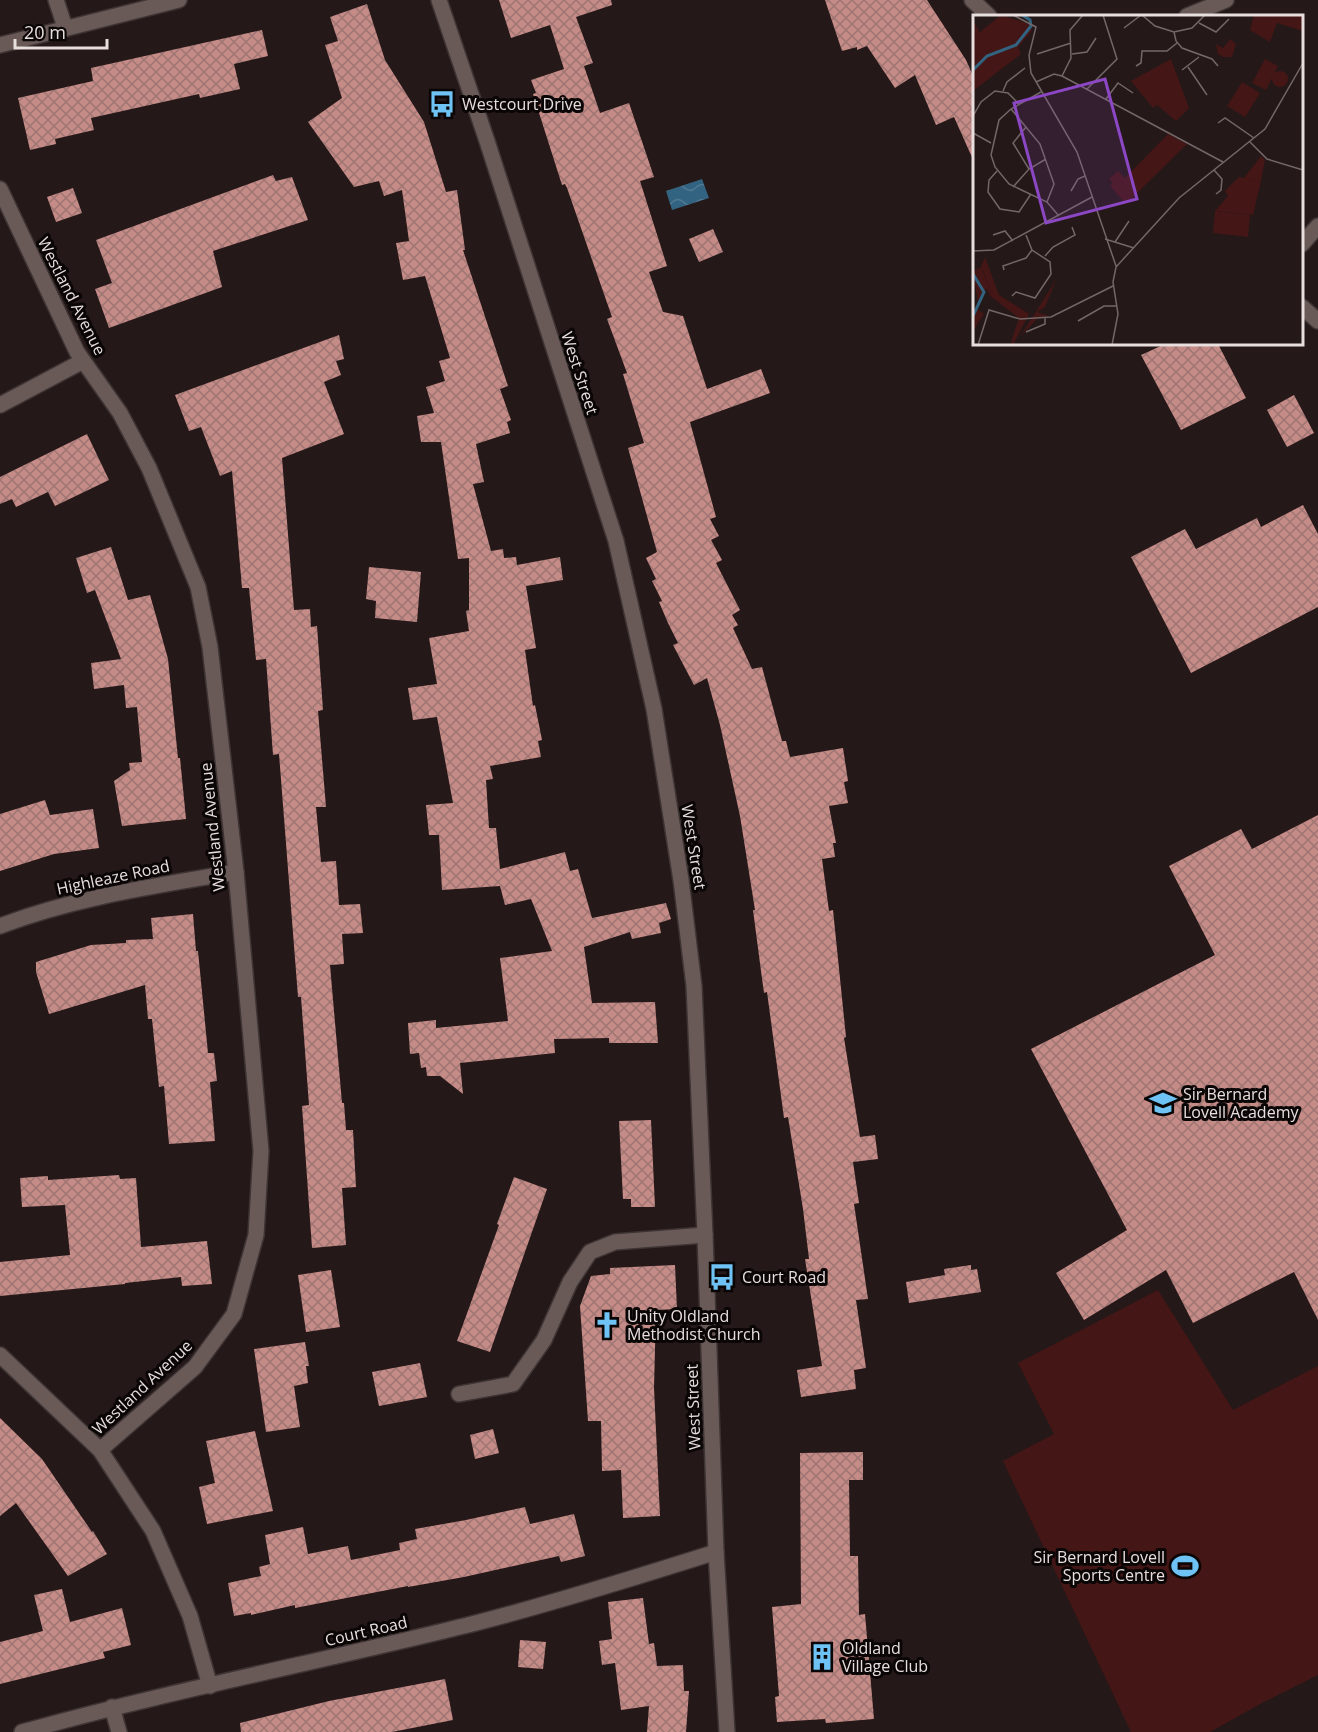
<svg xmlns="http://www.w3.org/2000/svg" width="1318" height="1732" font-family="'Open Sans',sans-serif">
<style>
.pitch{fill:#441616}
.water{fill:url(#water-waves)}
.building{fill:url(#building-cross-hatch)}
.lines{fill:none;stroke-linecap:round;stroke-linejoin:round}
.minor-casing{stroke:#3e3434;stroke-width:18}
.minor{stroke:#695a58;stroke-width:15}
.labels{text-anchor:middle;stroke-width:6;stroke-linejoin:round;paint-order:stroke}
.poi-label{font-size:16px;fill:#e8dede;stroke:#0a0605;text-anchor:start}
.street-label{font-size:16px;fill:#e8dede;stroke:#0a0605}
.inset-river{fill:none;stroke:#326380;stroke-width:3}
.inset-road{fill:none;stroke:#736767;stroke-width:1.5}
.view{fill:#8b47c4;fill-opacity:0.15;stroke:#8b47c4;stroke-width:3}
.inset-edge{fill:none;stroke:#e8dede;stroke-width:3}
</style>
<defs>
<pattern id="water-waves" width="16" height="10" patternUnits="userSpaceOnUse" patternTransform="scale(1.5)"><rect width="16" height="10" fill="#326380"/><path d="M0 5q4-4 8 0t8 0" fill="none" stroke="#507992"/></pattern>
<pattern id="building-cross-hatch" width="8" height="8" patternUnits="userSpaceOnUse" patternTransform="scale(1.5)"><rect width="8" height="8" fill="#c48b87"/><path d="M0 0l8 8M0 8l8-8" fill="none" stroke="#9e7573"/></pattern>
</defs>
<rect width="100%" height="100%" fill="#251818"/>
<polygon class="pitch" points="1158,1290 1233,1410 1318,1366 1318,1675 1262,1703 1210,1732 1131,1732 1003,1461 1054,1434 1018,1363"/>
<polygon class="water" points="702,179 709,198 672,210 666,191"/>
<g class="building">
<polygon points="499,0 611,0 612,5 576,17 593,63 584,66 600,113 629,103 654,177 640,181 667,266 649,272 663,312 683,316 707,389 761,369 770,393 690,422 716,517 710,519 719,536 711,540 722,560 716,563 740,610 732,615 738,625 733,628 752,669 762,667 782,741 786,741 790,757 843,748 848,781 844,782 848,803 829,806 836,843 833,843 835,857 822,859 829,911 833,910 846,1037 844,1038 860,1137 875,1135 878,1159 853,1162 859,1203 854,1204 868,1299 856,1300 866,1368 854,1370 856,1389 801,1397 797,1370 822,1366 805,1259 809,1259 803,1209 788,1117 784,1118 767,992 764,993 761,971 753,910 755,910 740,816 720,725 707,678 694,685 673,645 678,643 668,623 659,602 662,601 652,581 656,579 646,558 657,552 628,448 644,443 623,374 627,373 607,319 612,317 567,188 565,184 562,185 533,94 536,93 531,80 564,69 550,25 511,38"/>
<polygon points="825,0 927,0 966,60 975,80 975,164 954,117 936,125 915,75 895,88 867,46 857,50 857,47 842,51"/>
<polygon points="367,4 385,60 424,122 446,192 457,190 465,250 463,250 508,386 500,389 511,420 507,422 510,433 476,444 484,482 473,484 491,551 503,549 504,558 516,557 517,565 560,557 563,580 526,586 536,648 525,650 533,706 535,705 542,740 538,741 541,757 490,766 493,779 486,780 489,828 496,828 500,869 565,852 570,871 578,869 592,918 666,903 671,919 659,923 661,933 632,939 630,932 584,947 592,1003 655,1002 658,1043 609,1043 609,1038 554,1039 555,1053 460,1063 463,1094 440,1076 427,1076 426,1067 421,1068 419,1053 410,1054 408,1023 436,1020 436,1028 508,1021 500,958 552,951 531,899 505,905 500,886 442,890 439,835 429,835 426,805 453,803 437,717 413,720 408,688 437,684 429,638 469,631 466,611 469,610 469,558 458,559 441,442 421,442 417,416 434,413 426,387 445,381 439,361 450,358 425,276 403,280 396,243 409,241 402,190 384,196 379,181 354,187 308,122 342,98 325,45 338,41 330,17"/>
<polygon points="262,30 268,56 234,64 240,89 200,98 199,94 91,118 94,130 55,139 56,144 30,150 18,98 93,81 91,68"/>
<polygon points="273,175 276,181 292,177 308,220 213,251 222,287 109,328 95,289 112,283 96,240"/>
<polygon points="73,188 82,213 56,222 47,197"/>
<polygon points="713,229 723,252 699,262 689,239"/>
<polygon points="339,335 344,359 336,361 341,375 324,382 344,434 282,458 294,610 310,609 311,627 317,626 323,710 318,711 326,807 316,807 321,862 336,861 339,905 360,904 363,933 342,934 344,964 330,965 342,1103 344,1103 346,1130 353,1130 356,1187 342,1188 346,1245 312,1248 302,1106 309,1105 301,997 298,997 279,754 273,755 266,659 256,660 249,588 242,588 232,471 220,476 201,427 189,431 175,395"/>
<polygon points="1165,344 1218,344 1246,398 1181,430 1141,355"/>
<polygon points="1294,395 1314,433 1287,447 1267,410"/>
<polygon points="87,434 109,480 55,506 48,492 16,507 12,499 0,504 0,477"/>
<polygon points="1303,505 1318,534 1318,607 1191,673 1131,557 1185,529 1196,549 1257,518 1261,527"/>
<polygon points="111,547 128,600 150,595 158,623 168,659 178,758 180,758 186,819 122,826 114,781 130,770 129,763 142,762 137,707 126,708 124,685 94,689 91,663 121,659 95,590 87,593 76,558"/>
<polygon points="369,567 421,572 417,622 375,618 376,601 366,599"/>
<polygon points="45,800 50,815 93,809 99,848 54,854 0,871 0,814"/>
<polygon points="1318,815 1318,1320 1294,1272 1193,1323 1166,1270 1084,1320 1056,1273 1127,1230 1031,1049 1215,955 1169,866 1241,829 1252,849"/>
<polygon points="193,914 196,951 198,951 208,1053 214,1053 217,1081 210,1082 215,1141 169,1144 164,1086 159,1087 152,1019 148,1019 145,985 49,1014 36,972 36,962 91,945 126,943 126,940 153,939 151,918"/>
<polygon points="651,1120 655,1207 631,1207 631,1199 623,1199 619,1121"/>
<polygon points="119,1175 120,1179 136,1178 141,1247 207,1241 212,1284 182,1286 181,1277 125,1283 125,1284 0,1296 0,1262 70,1255 65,1205 22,1207 20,1178 48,1176 48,1180"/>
<polygon points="514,1177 547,1189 490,1352 457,1341 499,1225 497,1224"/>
<polygon points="675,1265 677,1309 656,1310 654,1388 660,1516 623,1518 621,1470 602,1471 601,1421 588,1421 580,1306 591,1276 610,1274 610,1268"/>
<polygon points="971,1265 971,1270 977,1269 981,1292 909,1303 906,1282 945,1275 944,1269"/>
<polygon points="331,1270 340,1327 306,1332 298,1275"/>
<polygon points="305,1342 309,1366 306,1366 308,1383 294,1386 300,1427 266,1432 254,1349"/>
<polygon points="420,1363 427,1397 379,1406 372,1372"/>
<polygon points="0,1418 42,1459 92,1532 93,1531 107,1554 68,1576 16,1503 0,1516"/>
<polygon points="493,1429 499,1453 475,1459 470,1435"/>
<polygon points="255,1431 273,1511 207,1524 199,1487 215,1483 206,1441"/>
<polygon points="863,1452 863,1480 849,1480 850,1556 858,1556 859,1615 865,1614 874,1719 826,1723 825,1719 777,1722 775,1697 779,1696 772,1607 801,1604 800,1453"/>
<polygon points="525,1507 530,1524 574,1514 585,1556 561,1562 559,1556 464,1577 408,1587 408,1586 295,1608 295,1605 251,1615 251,1613 234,1616 228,1583 261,1576 259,1567 270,1564 265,1535 303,1527 308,1554 348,1546 351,1560 400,1550 399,1543 417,1539 415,1529 466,1520"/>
<polygon points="62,1589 70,1622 122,1608 131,1645 103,1652 105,1658 0,1684 0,1642 43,1631 34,1595"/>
<polygon points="643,1598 649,1644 654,1643 657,1666 683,1665 684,1691 689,1691 686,1732 647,1732 649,1706 621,1710 615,1663 602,1665 599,1641 612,1639 608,1602"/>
<polygon points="520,1640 546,1642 543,1669 518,1667"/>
<polygon points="445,1679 453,1720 392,1732 241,1732 240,1723 329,1701"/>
</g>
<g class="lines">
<defs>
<g id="minor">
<polyline points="56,0 65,27"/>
<polyline points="439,0 487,141 616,541 654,709 681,880 694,986 705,1235 716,1552 727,1732"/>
<polyline points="972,0 989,16"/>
<polyline points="1187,16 1226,0"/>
<polyline points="0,45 179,0"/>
<polyline points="0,189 77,352 120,413 149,468 198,587 210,647 236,872 261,1151 256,1235 234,1314 195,1367 100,1450"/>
<polyline points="1302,244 1318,226"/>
<polyline points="1302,307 1318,321"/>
<polyline points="0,405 83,361"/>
<path d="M0 926C76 897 156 886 236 872"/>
<polyline points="0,1355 100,1450 153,1531 190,1616 210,1686"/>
<polyline points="459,1394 513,1384 544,1340 570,1282 590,1252 615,1242 705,1235"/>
<polyline points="112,1707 119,1732"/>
<path d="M22 1732C169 1691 319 1662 468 1625 551 1604 634 1578 716 1552"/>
</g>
</defs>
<use href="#minor" class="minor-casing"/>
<use href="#minor" class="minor"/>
</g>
<defs>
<symbol id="bus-bare" viewBox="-9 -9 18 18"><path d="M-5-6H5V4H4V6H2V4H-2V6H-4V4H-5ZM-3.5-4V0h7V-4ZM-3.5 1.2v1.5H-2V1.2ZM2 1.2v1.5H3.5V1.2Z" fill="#6fc2f4" stroke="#0a0605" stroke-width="2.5" paint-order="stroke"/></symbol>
<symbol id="school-bare" viewBox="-9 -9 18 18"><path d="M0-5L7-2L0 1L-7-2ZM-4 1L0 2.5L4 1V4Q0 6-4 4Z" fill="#6fc2f4" stroke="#0a0605" stroke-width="2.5" paint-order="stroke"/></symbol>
<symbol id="church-bare" viewBox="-9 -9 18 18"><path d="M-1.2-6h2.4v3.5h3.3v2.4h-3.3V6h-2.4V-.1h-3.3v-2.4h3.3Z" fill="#6fc2f4" stroke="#0a0605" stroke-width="2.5" paint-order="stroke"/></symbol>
<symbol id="stadium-bare" viewBox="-9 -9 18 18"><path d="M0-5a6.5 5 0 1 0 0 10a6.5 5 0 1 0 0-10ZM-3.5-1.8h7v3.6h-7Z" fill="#6fc2f4" stroke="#0a0605" stroke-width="2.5" paint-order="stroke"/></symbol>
<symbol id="building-bare" viewBox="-9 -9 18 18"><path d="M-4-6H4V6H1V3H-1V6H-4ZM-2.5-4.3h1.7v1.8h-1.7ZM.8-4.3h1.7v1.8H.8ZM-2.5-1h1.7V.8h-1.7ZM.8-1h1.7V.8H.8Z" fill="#6fc2f4" stroke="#0a0605" stroke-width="2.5" paint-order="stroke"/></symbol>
</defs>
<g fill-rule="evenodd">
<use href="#bus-bare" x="423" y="85" width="38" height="38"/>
<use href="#school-bare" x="1144" y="1084" width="38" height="38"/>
<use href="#bus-bare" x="703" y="1258" width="38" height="38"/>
<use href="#church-bare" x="588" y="1306" width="38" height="38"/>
<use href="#stadium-bare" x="1166" y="1547" width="38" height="38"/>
<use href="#building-bare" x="803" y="1638" width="38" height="38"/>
</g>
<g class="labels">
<g class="poi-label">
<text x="462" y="110">Westcourt Drive</text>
<text x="1183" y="1100">Sir Bernard<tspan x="1183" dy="18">Lovell Academy</tspan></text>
<text x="742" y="1283">Court Road</text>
<text x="627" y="1322">Unity Oldland<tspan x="627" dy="18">Methodist Church</tspan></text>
<text x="1165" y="1563" text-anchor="end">Sir Bernard Lovell<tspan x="1165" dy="18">Sports Centre</tspan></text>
<text x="842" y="1654">Oldland<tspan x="842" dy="18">Village Club</tspan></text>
</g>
<g class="street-label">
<text transform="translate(72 296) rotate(63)" y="6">Westland Avenue</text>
<text transform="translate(580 373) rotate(72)" y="6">West Street</text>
<text transform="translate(212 827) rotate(-96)" y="6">Westland Avenue</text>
<text transform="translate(694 847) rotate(81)" y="6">West Street</text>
<text transform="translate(113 877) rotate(-12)" y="6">Highleaze Road</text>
<text transform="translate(142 1387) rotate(-43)" y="6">Westland Avenue</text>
<text transform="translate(693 1407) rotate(-92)" y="6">West Street</text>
<text transform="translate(366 1631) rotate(-13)" y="6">Court Road</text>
</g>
</g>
<g transform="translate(973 15)">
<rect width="330" height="330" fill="#251818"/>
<path d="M28 0 56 9 44 25 29 28 0 45V6L7 17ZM281 0H330V16L304 8 297 27 277 15ZM257 24 263 29 259 42H250L245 39 243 29 250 33ZM266 162 288 166 280 200 242 196 255 181 252 176ZM8 252 18 277 17 281 14 274 11 275 5 289 0 256ZM0 290 11 299 2 313 0 312Z" fill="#441616"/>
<path d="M56 9 59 16 45 32 48 39 0 76V45L30 27 44 25ZM12 242 26 280 56 299 40 330 38 327 46 303 17 281 18 277 8 251ZM83 265 72 292 64 297 76 301 65 303 47 322Z" fill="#441616"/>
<path d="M30 0 51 10 42 23 23 12 18 15 16 12ZM198 44 216 93 203 106 184 90 180 93 158 66ZM288 141 292 145 288 166 271 163Z" fill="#441616"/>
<path d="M292 44 305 51 293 75 279 68ZM299 64a8 8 0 1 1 16 0a8 8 0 1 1-16 0ZM269 67 287 78 272 102 254 91ZM195 119 214 129 153 189 137 171 140 168 136 164 145 156 152 163ZM242 196 277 200 275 222 240 218Z" fill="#441616"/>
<path class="inset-river" d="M0 55 14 41 43 30 58 11 57 5 49 0M0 259 11 277 0 301"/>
<path class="inset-road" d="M40 0 63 12 56 40 58 58 104 137 143 251M169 0 182 11 201 17 219 13 232 0M226 8 243 17 256 4M151 13 168 0M201 17 203 26 209 33 239 44 245 51M64 39 98 28M99 39 114 37 123 23M163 51 168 48 169 36H194L204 28M215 52 234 80M209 55 226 42M89 61 98 43 97 15 110 0M63 67 81 59 89 61 250 147M114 74 144 44 130 0M30 76 34 67 52 53M68 77 38 94 26 105 18 140 22 152 36 169 74 187 86 201M133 84 145 68 160 78M38 94 67 129 81 169 74 187M0 101 8 87 22 76 35 78 46 89M245 108 252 103 281 123M53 112 40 128 56 154M0 118 18 128M277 127 294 144 330 155M241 155 249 164 248 175 243 179M24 156 16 165 15 177 27 194 46 197 58 179M40 172 56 154 73 144M98 176 105 164 112 161M20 220 32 216 40 226M132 224 161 233M142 227 156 206M0 236 21 235 119 182M72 241 80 232 102 220 99 212M31 255 30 251 53 243 59 235M39 281 43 277 62 283 78 259 77 247 59 235 53 220M105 306 131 291H144M53 317 72 309V303M5 330 16 295 47 304 78 302 140 271M90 330H121M139 330 145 299 140 267 143 252 206 183 292 114 330 48"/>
<path class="view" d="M132 64 164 184 73 208 41 88Z"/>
<rect width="330" height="330" class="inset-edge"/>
</g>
<path d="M15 39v9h92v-9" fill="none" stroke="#e8dede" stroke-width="3"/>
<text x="24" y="39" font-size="18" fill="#e8dede" stroke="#0a0605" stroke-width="4.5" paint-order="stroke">20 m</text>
</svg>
